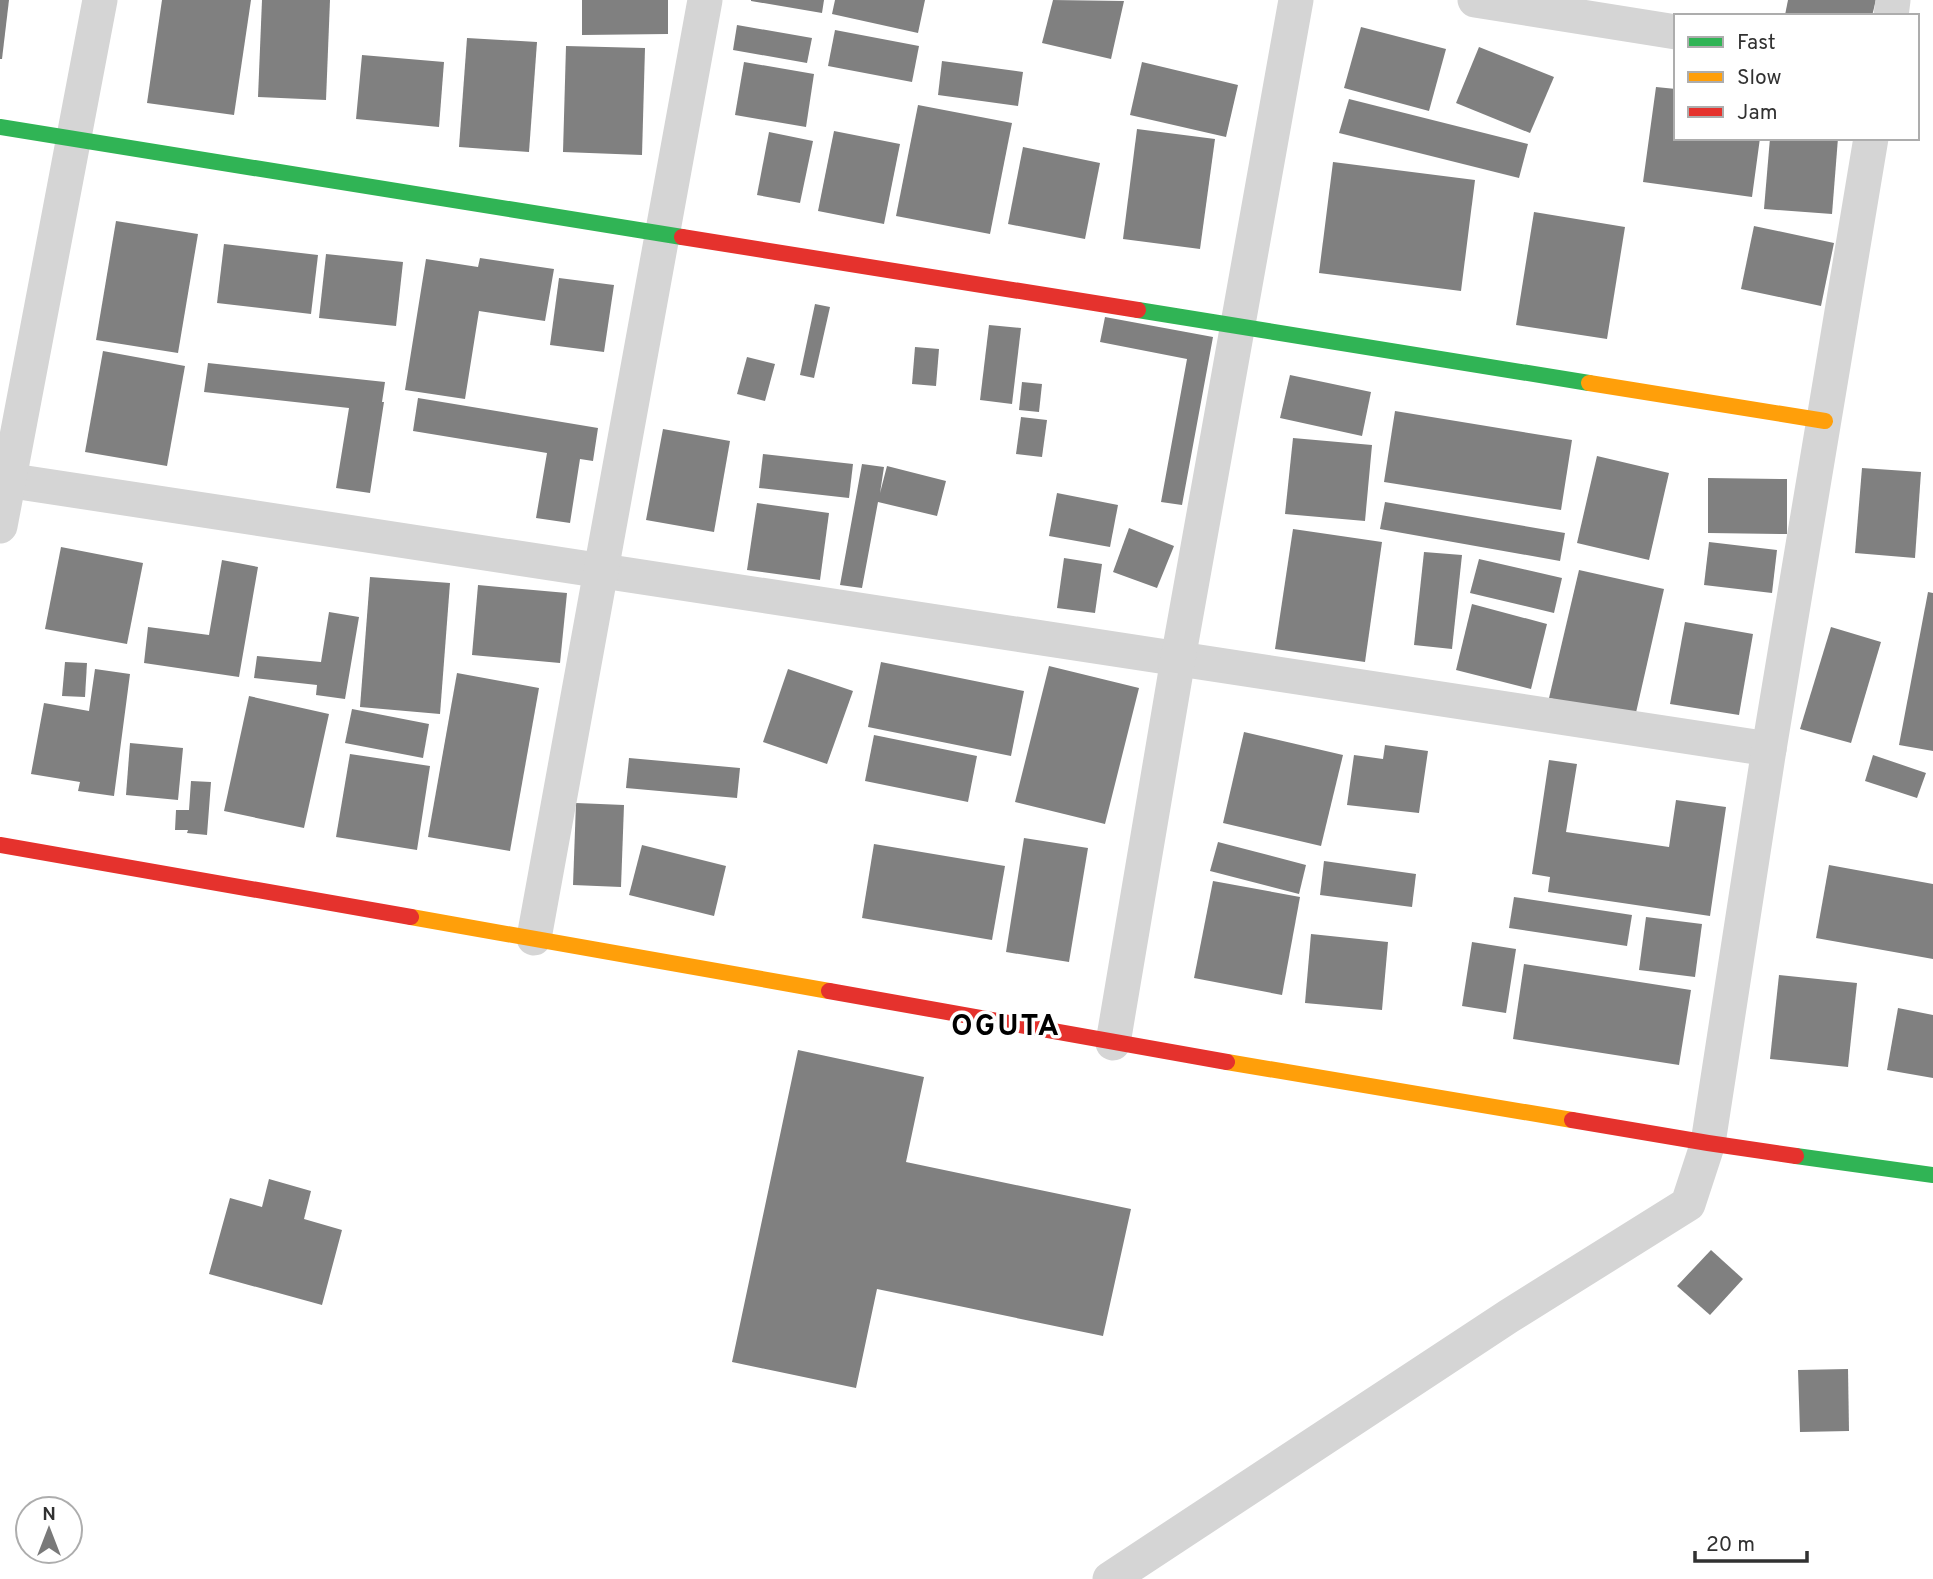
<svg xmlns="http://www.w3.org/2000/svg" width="1933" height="1579" font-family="Overpass,sans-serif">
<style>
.building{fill:#808080}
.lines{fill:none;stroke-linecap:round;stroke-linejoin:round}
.street{stroke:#d5d5d5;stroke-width:35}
.fast{stroke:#30b455;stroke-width:16}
.slow{stroke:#ff9f0a;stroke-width:16}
.jam{stroke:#e5322d;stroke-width:16}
.labels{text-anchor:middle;stroke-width:7;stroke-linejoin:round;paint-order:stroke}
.district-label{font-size:30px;font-weight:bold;letter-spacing:2px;fill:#000;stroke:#fff}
</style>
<rect width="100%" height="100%" fill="#fff"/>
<g class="building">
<polygon points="0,0 9,0 2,59 0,59"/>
<polygon points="162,0 251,0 234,115 147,103"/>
<polygon points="262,0 330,0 326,100 258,97"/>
<polygon points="582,0 668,0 668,34 582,35"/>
<polygon points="751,0 824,0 822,13 751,1"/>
<polygon points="835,0 925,0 918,33 832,14"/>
<polygon points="1053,0 1124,1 1111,59 1042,43"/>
<polygon points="1788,0 1876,0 1872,16 1787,16 1785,15"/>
<polygon points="737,25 812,38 807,63 733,50"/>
<polygon points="1361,27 1446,49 1429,111 1344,88"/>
<polygon points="835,30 919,46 912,82 828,66"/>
<polygon points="467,38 537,42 529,152 459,147"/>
<polygon points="566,46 645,48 642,155 563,152"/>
<polygon points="1479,47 1554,77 1530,133 1456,103"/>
<polygon points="362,55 444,62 439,127 356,119"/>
<polygon points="942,61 1023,72 1018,106 938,95"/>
<polygon points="744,62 814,74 806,127 735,115"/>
<polygon points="1142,62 1238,85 1226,137 1130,115"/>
<polygon points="1656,87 1676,89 1676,138 1760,138 1752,197 1643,182"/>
<polygon points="1349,99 1528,144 1519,178 1339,133"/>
<polygon points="918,105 1012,123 990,234 896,216"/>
<polygon points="1137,129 1215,139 1200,249 1123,239"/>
<polygon points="834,131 900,144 884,224 818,211"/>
<polygon points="769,132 813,141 800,203 757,195"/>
<polygon points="1770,138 1838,138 1832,214 1764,209"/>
<polygon points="1023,147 1100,163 1085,239 1008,224"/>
<polygon points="1333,162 1475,180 1461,291 1319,273"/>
<polygon points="1534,212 1625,227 1607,339 1516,325"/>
<polygon points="116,221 198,234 178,353 96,340"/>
<polygon points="1754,226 1834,243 1821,306 1741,289"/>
<polygon points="224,244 318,255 311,314 217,303"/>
<polygon points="326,254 403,262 396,326 319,318"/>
<polygon points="480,258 554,269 545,321 479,311 465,399 405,390 426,259 478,267"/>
<polygon points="559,278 614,285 604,352 550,345"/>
<polygon points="815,304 830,307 814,378 800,375"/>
<polygon points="1105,317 1213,337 1182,505 1161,502 1187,359 1100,342"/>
<polygon points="989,325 1021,328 1012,404 980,400"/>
<polygon points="915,347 939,349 936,386 912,384"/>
<polygon points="103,351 185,366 167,466 85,452"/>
<polygon points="747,357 775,364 765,401 737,394"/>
<polygon points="208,363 385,382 382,402 384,402 370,493 336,488 349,408 204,392"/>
<polygon points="1290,375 1371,392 1362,436 1280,418"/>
<polygon points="1022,382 1042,384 1039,412 1019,410"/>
<polygon points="418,398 598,428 593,461 580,459 570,523 536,518 547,453 413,431"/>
<polygon points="1395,411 1572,440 1561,510 1384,482"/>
<polygon points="1021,417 1047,420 1042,457 1016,454"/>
<polygon points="663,429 730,441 714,532 646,520"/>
<polygon points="1293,438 1372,445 1365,521 1285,514"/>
<polygon points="763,454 853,464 849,498 759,488"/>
<polygon points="1597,456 1669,473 1649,560 1577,543"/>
<polygon points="862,464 884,467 880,493 887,466 946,481 937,516 878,502 862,588 840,585"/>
<polygon points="1862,468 1921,472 1915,558 1855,553"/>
<polygon points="1708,478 1787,479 1787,534 1708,533"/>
<polygon points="1057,493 1118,505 1110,547 1049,536"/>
<polygon points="1385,502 1565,533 1560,561 1380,529"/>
<polygon points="757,503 829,513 820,580 747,570"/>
<polygon points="1129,528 1174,546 1157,588 1113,572"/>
<polygon points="1293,529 1382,542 1365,662 1275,649"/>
<polygon points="1709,542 1777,550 1772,593 1704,585"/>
<polygon points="61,547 143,563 127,644 45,629"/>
<polygon points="1424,552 1462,555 1452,649 1414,645"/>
<polygon points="1064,558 1102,564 1095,613 1057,608"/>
<polygon points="1479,559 1562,578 1554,613 1470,593"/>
<polygon points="222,560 258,567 239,677 144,663 148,627 209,635"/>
<polygon points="1579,570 1664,589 1635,717 1549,698"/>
<polygon points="370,577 450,583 440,714 360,707"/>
<polygon points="478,585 567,593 560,663 472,655"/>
<polygon points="1928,592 1933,593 1933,751 1899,745"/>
<polygon points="1472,604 1547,624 1531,689 1456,670"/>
<polygon points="329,612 359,617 345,699 316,695 317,685 254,678 257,656 321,662"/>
<polygon points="1685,622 1753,634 1739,715 1670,704"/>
<polygon points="1831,627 1881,642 1851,743 1800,729"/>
<polygon points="65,662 87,663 85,697 62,696"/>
<polygon points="881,662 1024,691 1011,756 868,727"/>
<polygon points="1049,666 1139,688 1105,824 1015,802"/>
<polygon points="95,669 130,674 114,796 78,791 80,782 31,774 44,703 89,711"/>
<polygon points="788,669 853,691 827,764 763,742"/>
<polygon points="457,673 539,688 510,851 428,837"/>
<polygon points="249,696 329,714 304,828 224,811"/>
<polygon points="352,709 429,724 423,758 345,743"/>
<polygon points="1244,732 1343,755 1321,846 1223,823"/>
<polygon points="874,735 977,756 968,802 865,781"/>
<polygon points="130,743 183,748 178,800 126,795"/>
<polygon points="1385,745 1428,751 1419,813 1347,805 1354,755 1383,759"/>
<polygon points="350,754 430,766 417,850 336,837"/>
<polygon points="1873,755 1926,773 1917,798 1865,781"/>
<polygon points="629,758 740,768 737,798 626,788"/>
<polygon points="1549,760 1577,764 1566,832 1669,847 1676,800 1726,807 1710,916 1548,892 1550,877 1532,874"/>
<polygon points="191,781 211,782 207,835 187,833 188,830 175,830 176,810 189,810"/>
<polygon points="576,803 624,805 621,887 573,885"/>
<polygon points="1024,838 1088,848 1069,962 1006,952"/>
<polygon points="1218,842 1306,865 1299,894 1210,871"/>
<polygon points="874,844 1005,866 992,940 862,918"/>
<polygon points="642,845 726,866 714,916 629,895"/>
<polygon points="1324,861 1416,874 1412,907 1320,895"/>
<polygon points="1829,865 1933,884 1933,959 1816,938"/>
<polygon points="1213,881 1300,897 1282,995 1194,978"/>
<polygon points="1514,897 1632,915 1627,946 1509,928"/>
<polygon points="1646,917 1702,924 1695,977 1639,970"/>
<polygon points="1311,934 1388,942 1382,1010 1305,1003"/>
<polygon points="1472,942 1516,949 1506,1013 1462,1006"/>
<polygon points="1524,964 1691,990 1679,1065 1513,1039"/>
<polygon points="1779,975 1857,983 1848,1067 1770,1059"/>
<polygon points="1898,1008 1933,1015 1933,1078 1887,1070"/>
<polygon points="798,1050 924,1077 906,1162 1131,1209 1103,1336 877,1289 856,1388 732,1362"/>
<polygon points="269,1179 311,1191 304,1219 342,1230 322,1305 209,1274 230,1198 262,1207"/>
<polygon points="1711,1250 1743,1279 1710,1315 1677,1286"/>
<polygon points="1848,1369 1849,1431 1800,1432 1798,1370"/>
</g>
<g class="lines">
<g class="street">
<polyline points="1475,0 1676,32"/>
<polyline points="1891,16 1893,0"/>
<polyline points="0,479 1769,749"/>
<polyline points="0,526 100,0"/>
<polyline points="534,938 705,0"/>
<polyline points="1113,1043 1178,659 1296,0"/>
<polyline points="1110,1579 1509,1316 1688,1204 1708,1143 1769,749 1871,138"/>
</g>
<g class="fast">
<polyline points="0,127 682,237"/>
<polyline points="1138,310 1589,383"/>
<polyline points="1796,1156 1933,1175"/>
</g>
<g class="slow">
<polyline points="1589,383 1825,421"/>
<polyline points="411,917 829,991"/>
<polyline points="1227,1062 1572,1120"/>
</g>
<g class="jam">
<polyline points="682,237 1138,310"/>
<polyline points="0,845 411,917"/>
<polyline points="829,991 1227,1062"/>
<polyline points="1572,1120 1708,1143 1796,1156"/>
</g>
</g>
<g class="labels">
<g class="district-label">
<text x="1006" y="1035">OGUTA</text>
</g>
</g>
<rect x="1674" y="14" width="245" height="126" fill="#ffffff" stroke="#adadad" stroke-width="2"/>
<rect x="1688" y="37" width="35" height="10" fill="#30b455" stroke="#adadad" stroke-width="2"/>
<text x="1737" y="49" font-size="21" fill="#313131">Fast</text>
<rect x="1688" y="72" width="35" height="10" fill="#ff9f0a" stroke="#adadad" stroke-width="2"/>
<text x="1737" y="84" font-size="21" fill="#313131">Slow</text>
<rect x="1688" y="107" width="35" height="10" fill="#e5322d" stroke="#adadad" stroke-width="2"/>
<text x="1737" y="119" font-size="21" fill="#313131">Jam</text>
<g transform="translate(49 1530)"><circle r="33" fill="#ffffff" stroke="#adadad" stroke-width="2"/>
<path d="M0-5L12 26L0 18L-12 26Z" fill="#797979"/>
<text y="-10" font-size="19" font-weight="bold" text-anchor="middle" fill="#313131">N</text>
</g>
<path d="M1695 1551v10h112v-10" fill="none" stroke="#313131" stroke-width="3.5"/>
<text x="1706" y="1551" font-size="21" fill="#313131" stroke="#ffffff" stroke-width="5" paint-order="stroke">20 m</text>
</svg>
